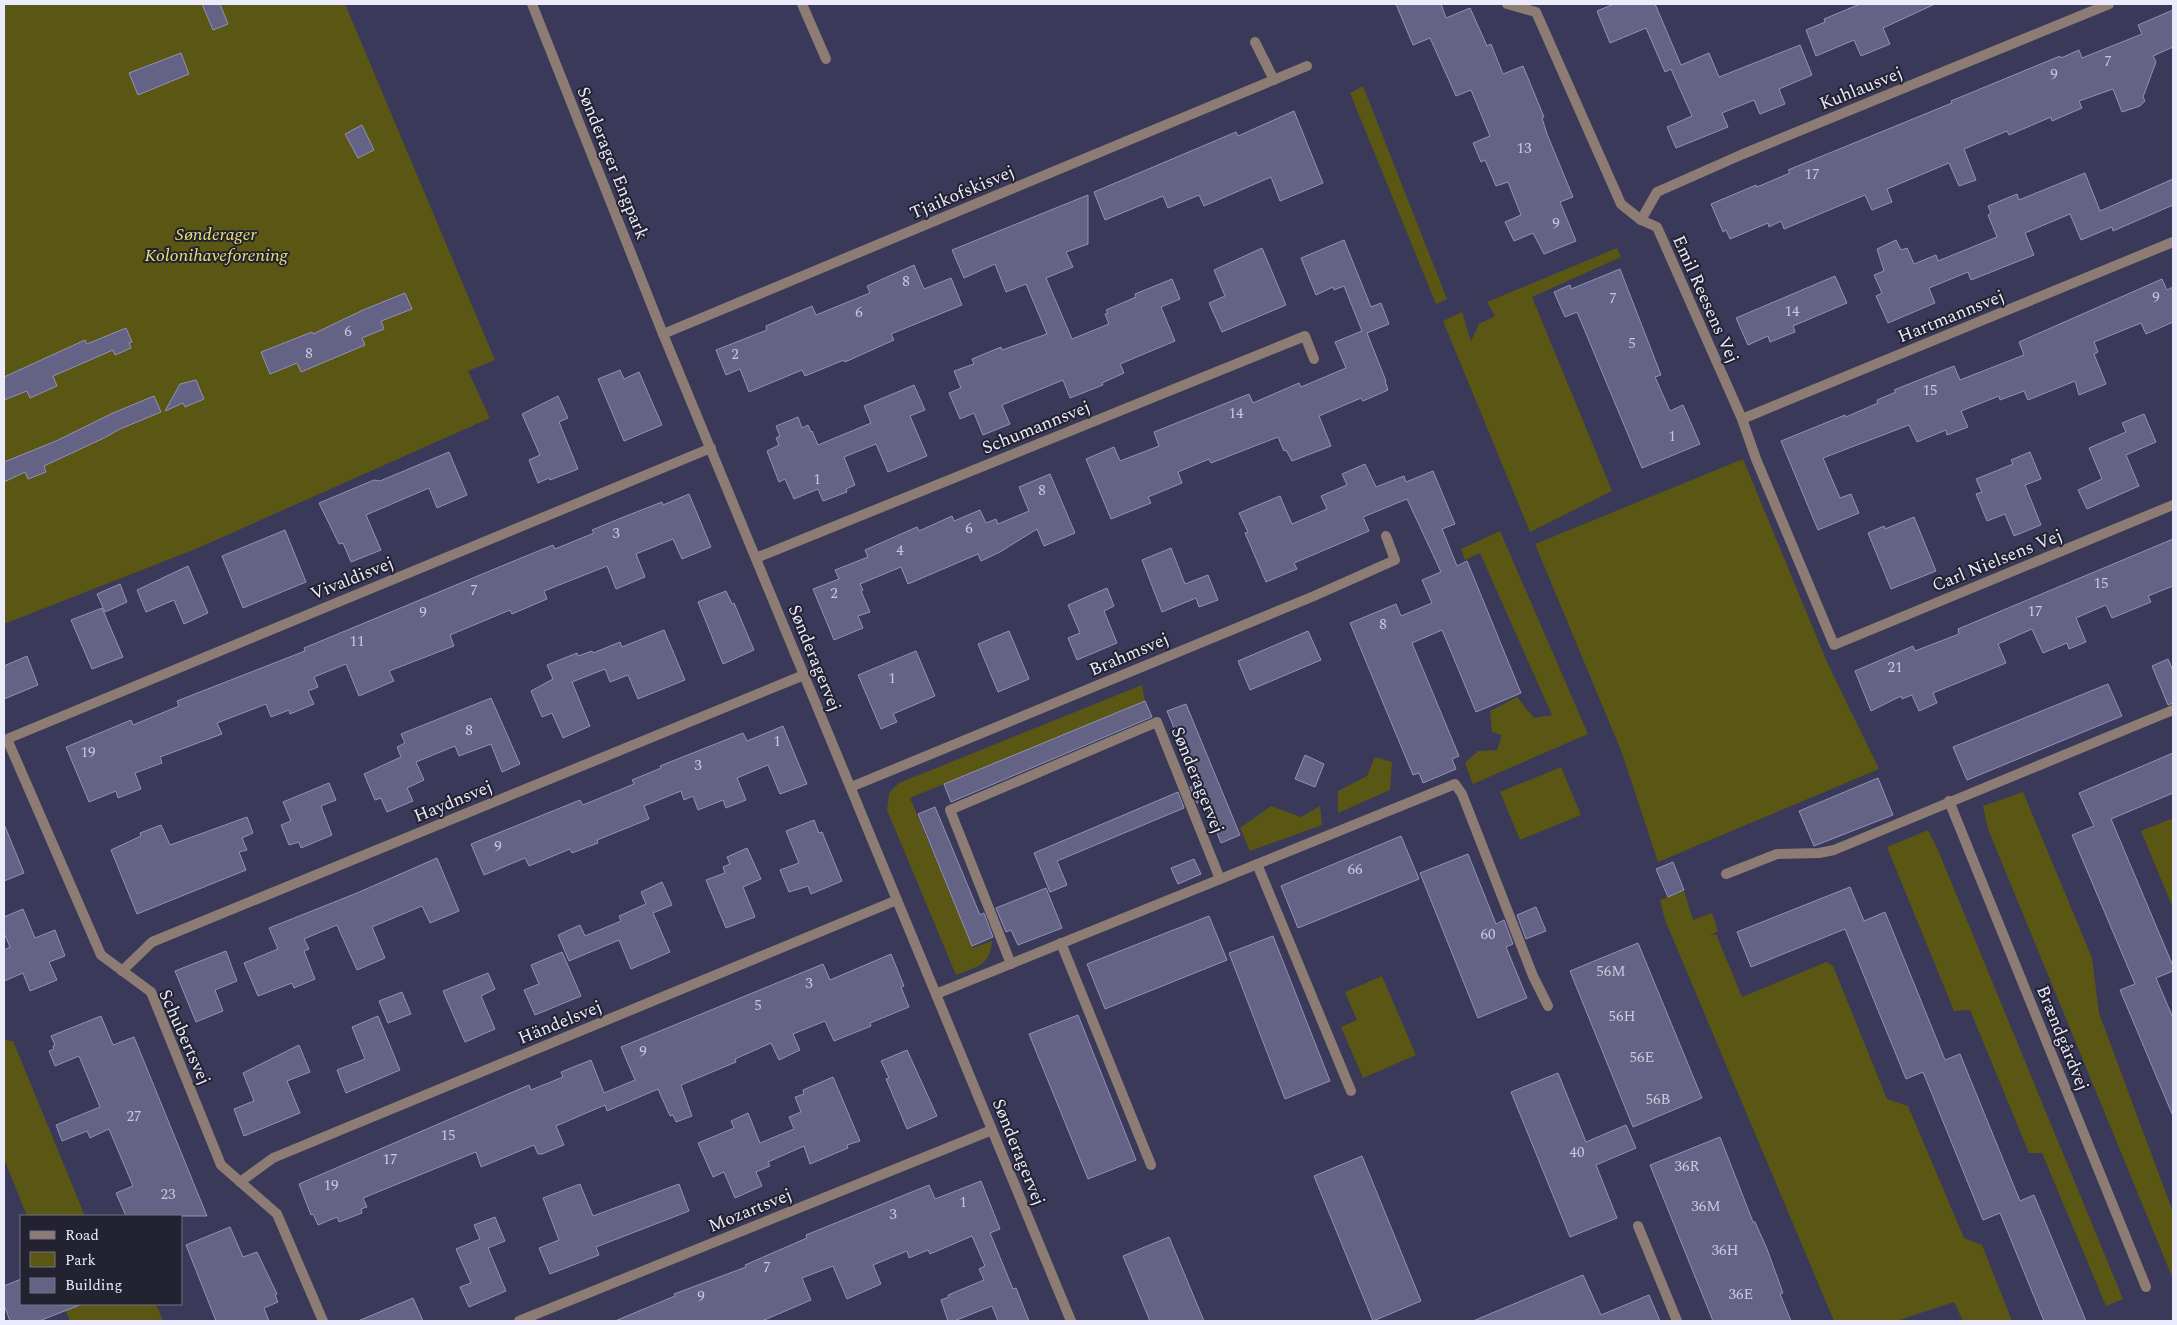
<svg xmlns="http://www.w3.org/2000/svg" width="2177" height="1325" font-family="Spectral,serif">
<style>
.green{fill:#5a5613}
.building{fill:#646386;stroke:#9291b7}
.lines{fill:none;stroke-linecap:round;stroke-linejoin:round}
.street{stroke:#8d7c74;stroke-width:10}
.labels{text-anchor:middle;stroke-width:4;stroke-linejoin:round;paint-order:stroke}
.number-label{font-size:15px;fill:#c9c9de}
.street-label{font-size:18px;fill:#ebebfc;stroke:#232231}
.park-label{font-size:18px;font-style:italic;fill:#e9e271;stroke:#232231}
</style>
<rect width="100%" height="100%" fill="#3a3959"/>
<g class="green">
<polygon points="4,4 345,4 495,360 468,371 490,418 198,548 4,624"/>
<polygon points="1363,86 1447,299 1436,304 1350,93"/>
<polygon points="1617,248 1621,257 1532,297 1612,491 1530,532 1443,321 1462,312 1471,341 1479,324 1495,316 1487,302"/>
<polygon points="1743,459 1827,662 1879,769 1658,862 1622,753 1535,544"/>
<polygon points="1500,531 1588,734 1473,784 1465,763 1478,751 1497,750 1502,735 1492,732 1490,711 1517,697 1534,718 1552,715 1480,553 1465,560 1461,549"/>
<path d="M1142 685 1145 702 910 798 973 948 992 941C990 966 976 967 956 975L887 810 889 793 899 783Z"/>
<polygon points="1375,757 1392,762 1390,790 1338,813 1338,791 1367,776"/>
<polygon points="1561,767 1581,815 1520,840 1500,792"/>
<polygon points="2023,792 2092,958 2099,1013 2173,1212 2173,1279 1988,829 1983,806"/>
<polygon points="1271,806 1301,817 1320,806 1322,825 1250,851 1240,828"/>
<polygon points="2173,818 2173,908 2141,831"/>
<polygon points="1928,830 1938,850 2123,1299 2106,1306 2042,1153 2029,1153 1970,1010 1954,1011 1887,847"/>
<polygon points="1684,891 1693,920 1712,913 1718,931 1709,936 1716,934 1742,997 1826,962 1833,966 1887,1099 1908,1106 1964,1238 1982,1245 2012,1321 1963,1321 1954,1302 1896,1321 1834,1321 1665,920 1660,900"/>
<polygon points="1382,976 1416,1055 1363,1078 1341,1027 1357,1020 1345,992"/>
<polygon points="4,1040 13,1041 85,1216 27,1216 4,1159"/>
<polygon points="63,1304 156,1304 163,1321 70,1321"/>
</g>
<g class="building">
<polygon points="202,4 220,4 228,24 213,30"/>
<polygon points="1396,4 1441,4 1446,18 1470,8 1487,46 1491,44 1503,74 1523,66 1544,117 1542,118 1547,134 1573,197 1560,202 1576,241 1544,254 1533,233 1514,241 1505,222 1521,215 1508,182 1496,186 1485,160 1481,162 1473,143 1490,136 1471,90 1456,96 1430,38 1413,45"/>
<polygon points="1614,4 1655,4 1681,65 1709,53 1719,77 1800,45 1812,75 1779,89 1785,104 1760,114 1754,100 1722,113 1728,127 1676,148 1667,127 1692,116 1671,69 1665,72 1646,28 1610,43 1597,11"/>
<polygon points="1860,4 1935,4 1883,28 1890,44 1861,56 1854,40 1816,56 1806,30 1825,22 1824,19"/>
<polygon points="2173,10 2173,47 2153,56 2156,62 2143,97 2145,101 2140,106 2122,112 2113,89 2079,101 2082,108 2052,121 2051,117 2009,135 2007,131 1964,149 1976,180 1959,186 1949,163 1887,189 1892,202 1872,210 1865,195 1784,229 1781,221 1769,227 1768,223 1730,239 1726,230 1723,232 1711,204 1756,185 1757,187 1790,173 1788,170 1952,103 1951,101 2060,56 2061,58 2079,50 2082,58 2142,34 2138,25"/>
<polygon points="181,53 189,74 138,95 129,73"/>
<polygon points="1294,111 1323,183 1280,201 1271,177 1204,206 1199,195 1168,208 1163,196 1105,220 1094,192 1236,132 1238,136"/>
<polygon points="362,125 374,150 358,158 345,134"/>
<polygon points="2085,173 2100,211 2173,179 2173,205 2113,231 2112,227 2081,240 2070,214 2025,233 2034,255 1971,280 1968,272 1929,288 1935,303 1888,323 1876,296 1882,293 1874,275 1884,271 1877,249 1896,240 1901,250 1907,248 1914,264 1936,255 1938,261 1997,237 1988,215 1991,213 1988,206 2017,194 2019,200"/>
<polygon points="1088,195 1088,244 1066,252 1073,267 1046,278 1072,339 1109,324 1105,314 1108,313 1106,310 1136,297 1135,294 1172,279 1180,299 1161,307 1175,341 1120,364 1124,373 1102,383 1103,385 1070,398 1063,380 1002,405 1010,424 983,435 974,413 960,419 949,393 961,388 954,371 974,364 972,359 1001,347 1002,350 1047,334 1026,284 1006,292 995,264 964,278 952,250"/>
<polygon points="1344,240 1371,307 1381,303 1389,324 1367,333 1386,381 1385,381 1388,390 1363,401 1361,398 1319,416 1331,446 1292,461 1286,450 1284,451 1278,437 1211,463 1209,459 1178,472 1182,483 1148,497 1151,503 1111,519 1086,459 1114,447 1120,461 1159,446 1154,432 1249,394 1253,403 1299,383 1301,387 1346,368 1335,342 1362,331 1344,286 1334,290 1333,287 1316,295 1301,258"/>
<polygon points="1262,248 1286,305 1222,332 1209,303 1225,296 1214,270"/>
<polygon points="914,265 924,289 951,278 962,305 891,334 894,340 845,362 844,360 805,376 802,370 749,392 740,369 726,375 716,350 767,330 766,326 812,306 816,315 870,293 867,286"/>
<polygon points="1620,269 1661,375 1655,377 1670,411 1683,405 1700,444 1642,468 1577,312 1565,317 1554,292 1570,285 1571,289"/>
<polygon points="1835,276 1847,303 1793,326 1795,332 1770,342 1768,336 1748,345 1736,318"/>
<polygon points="2162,279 2167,290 2173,287 2173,322 2146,334 2141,323 2094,342 2098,352 2094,354 2106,384 2079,395 2075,381 2028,400 2024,391 2000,400 1999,396 1961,411 1968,427 1947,435 1946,430 1917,442 1909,425 1823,458 1840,498 1851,494 1859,513 1818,530 1781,441 1845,415 1846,417 1878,403 1877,400 1896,392 1894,390 1954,366 1960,380 2024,355 2019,342"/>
<polygon points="405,293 412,309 381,321 384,329 362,338 365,345 301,372 297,363 270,374 261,352 312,332 313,334 363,310"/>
<polygon points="126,328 132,342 129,343 131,348 115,355 113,350 53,376 57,386 30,398 27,391 4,400 4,377 85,340 87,344"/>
<polygon points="620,370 624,379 639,372 662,425 624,441 598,379"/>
<polygon points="196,380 204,399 185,407 183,403 165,411 180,384"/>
<polygon points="914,385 925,410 910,416 927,456 888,472 876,444 844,457 855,485 846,489 847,492 823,501 818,489 794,499 785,479 779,482 767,451 779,445 776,438 780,436 776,426 798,417 802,428 808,425 811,432 812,431 818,445 871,423 864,406"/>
<polygon points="154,396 161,412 120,429 104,438 44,466 46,472 28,479 25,472 4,482 4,462 56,441 113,413"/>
<polygon points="558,396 568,418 559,422 578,469 550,480 549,478 538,483 529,460 540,455 522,414"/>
<polygon points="2144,414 2156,442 2126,455 2139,486 2087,509 2078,490 2102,479 2089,448 2126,432 2122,423"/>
<polygon points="449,452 467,495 437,508 429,488 366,515 381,550 351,562 343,543 339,544 319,503 374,480 380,481"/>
<polygon points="2030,452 2041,479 2025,485 2041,525 2014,536 2005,514 1987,521 1976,494 1982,492 1976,479 2013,464 2011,460"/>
<polygon points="1365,464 1376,487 1404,476 1406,482 1433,471 1455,524 1442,529 1457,566 1467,561 1521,693 1476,712 1442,630 1412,643 1459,756 1452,759 1456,769 1423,783 1419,773 1413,775 1350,623 1396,604 1401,616 1432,603 1422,580 1441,572 1407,499 1363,517 1369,531 1294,563 1297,569 1266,582 1245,533 1248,532 1239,513 1280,496 1292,524 1327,509 1321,496 1347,485 1342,474"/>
<polygon points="1050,474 1075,533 1044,546 1037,529 1000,552 981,561 978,554 908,584 901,567 860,584 863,590 861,591 870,612 858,616 863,628 834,640 813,589 839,579 835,570 868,557 865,550 917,527 919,531 952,516 954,521 980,510 986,523 996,519 998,524 1029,511 1019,487"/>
<polygon points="689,494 711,547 682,559 673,539 636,554 645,577 616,589 607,566 544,591 547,599 512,614 510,610 450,635 454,646 389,671 394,681 359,696 346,664 314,677 318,687 308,691 314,704 290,714 289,710 271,717 266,704 217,723 222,734 160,757 162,763 135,773 141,789 118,798 116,791 89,802 66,747 131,720 133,725 179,706 177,701 305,651 304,648 509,563 553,545 555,549 594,533 592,530 621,518 662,502 663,505"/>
<polygon points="1914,517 1936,571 1891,589 1868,533 1884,526 1885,529"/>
<polygon points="285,530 306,582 243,608 222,556"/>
<polygon points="2173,539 2173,586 2148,596 2151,602 2112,618 2106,605 2076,618 2086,642 2069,649 2067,643 2043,653 2032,629 1998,644 2006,663 1933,693 1937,703 1919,711 1912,695 1902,699 1901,696 1871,711 1855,671 1913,646 1915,651 1959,634 1958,629"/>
<polygon points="1171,548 1185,584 1208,575 1218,600 1199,607 1196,598 1162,612 1142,560"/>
<polygon points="188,566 208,613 184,624 174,600 146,612 137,590"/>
<polygon points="120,584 127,602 105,612 97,594"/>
<polygon points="1107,588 1114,606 1104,611 1117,643 1077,660 1068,638 1080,633 1068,605"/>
<polygon points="726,591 732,604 734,603 754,650 723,664 698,602"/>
<polygon points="102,608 123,657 92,669 71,620"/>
<polygon points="664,630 685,680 638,699 628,675 610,682 605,669 572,682 590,726 563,738 552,713 542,717 531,691 553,679 547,665 577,653 578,656 592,651 593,653 620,642 622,647"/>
<polygon points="1009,631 1029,679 998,692 978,644"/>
<polygon points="1308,631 1321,660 1250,690 1238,661"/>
<polygon points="916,651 935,696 893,714 897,722 881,729 858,675"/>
<polygon points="27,656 38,685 4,699 4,666"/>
<polygon points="2168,659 2173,671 2173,703 2168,705 2152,666"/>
<polygon points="2108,684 2122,716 1967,780 1953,747"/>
<polygon points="491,698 520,764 502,772 491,744 459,756 455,746 416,762 424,780 407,788 413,801 387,812 381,798 375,800 364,774 401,757 397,747 405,743 401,734"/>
<polygon points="1145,701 1152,717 951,802 944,784"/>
<polygon points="1186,704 1240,835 1221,843 1204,800 1197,803 1190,787 1197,784 1167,711"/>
<polygon points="783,726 807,784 780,794 768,765 737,778 746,800 726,808 723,800 698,810 693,796 684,800 681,791 644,806 649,819 597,840 598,843 572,853 570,849 529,866 525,858 484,875 471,844 580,800 583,805 634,784 632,780 661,768 660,766 743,733 747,741"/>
<polygon points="2173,753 2173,793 2111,819 2173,966 2173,971 2156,978 2173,1018 2173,1116 2120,990 2135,984 2072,835 2094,826 2079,793"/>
<polygon points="1305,755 1324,764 1315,787 1295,779"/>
<polygon points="1878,778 1893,815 1814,846 1799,811"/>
<polygon points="329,783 336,800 321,806 332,835 301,848 299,842 289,845 281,825 291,821 283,802"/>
<polygon points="1178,792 1184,808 1057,861 1067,885 1050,892 1034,853"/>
<polygon points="935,807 980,915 984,913 993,937 972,946 918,814"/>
<polygon points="247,817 253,833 242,838 247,850 239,852 246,870 137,914 111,850 141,836 140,833 161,825 170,845"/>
<polygon points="814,820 819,833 822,832 842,881 811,894 808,886 789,892 780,870 799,863 786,831"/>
<polygon points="4,824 24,873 4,881"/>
<polygon points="1401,836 1419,879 1298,928 1281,886"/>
<polygon points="747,848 761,879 743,887 755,917 726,928 706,880 725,873 723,867 730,864 727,857"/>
<polygon points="1468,854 1496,924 1504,920 1513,944 1506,947 1527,998 1478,1018 1420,873"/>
<polygon points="437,858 459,911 430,923 422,906 372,927 385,958 357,970 337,925 304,939 309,949 304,951 315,979 294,988 292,983 258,996 244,963 278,949 269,928 357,893"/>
<polygon points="1194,859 1201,874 1178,884 1171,868"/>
<polygon points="1673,862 1684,890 1668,897 1656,869"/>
<polygon points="662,882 672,905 653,913 670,952 631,969 619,940 569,961 558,935 580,925 585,936 621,921 619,916 646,904 641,892"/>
<polygon points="1850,887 1864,921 1885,912 1945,1060 1960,1054 2020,1201 2034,1195 2086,1321 2044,1321 2000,1213 1983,1220 1923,1072 1906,1079 1845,929 1751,967 1737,932"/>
<polygon points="1046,888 1062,928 1018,945 1011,930 1006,932 996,908"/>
<polygon points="1536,907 1546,931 1526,939 1517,915"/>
<polygon points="23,909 35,938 55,930 65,956 49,962 57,980 30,991 23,973 4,981 4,950 10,947 4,933 4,917"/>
<polygon points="1209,916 1227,960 1105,1009 1087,964"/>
<polygon points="1273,936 1330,1081 1285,1099 1229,953"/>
<polygon points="1638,943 1702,1098 1633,1127 1570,971"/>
<polygon points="226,951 237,981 215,990 223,1011 196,1022 175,971"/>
<polygon points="562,952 581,996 535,1015 524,990 539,984 531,965"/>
<polygon points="891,954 904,986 901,987 909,1007 870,1023 871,1026 834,1041 825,1021 793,1034 800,1050 779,1060 771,1043 735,1059 736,1062 681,1085 692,1116 676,1122 673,1115 670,1116 658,1089 607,1111 605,1105 556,1126 564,1145 542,1154 538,1154 534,1145 481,1167 476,1152 363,1198 367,1207 361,1209 362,1213 339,1222 337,1217 318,1225 313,1214 311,1215 299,1184 529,1085 531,1090 563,1077 561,1072 591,1060 604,1093 635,1080 621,1047 823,964 830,980"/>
<polygon points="488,973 495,989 481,996 495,1029 465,1042 443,991"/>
<polygon points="402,992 411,1014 388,1023 379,1001"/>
<polygon points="1078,1015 1136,1160 1088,1179 1029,1034"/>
<polygon points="101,1016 113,1045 134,1037 207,1216 126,1216 116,1193 133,1186 109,1129 90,1138 87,1131 62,1141 56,1125 100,1107 79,1056 55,1066 49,1051 54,1049 53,1046 55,1045 51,1036"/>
<polygon points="378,1016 400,1070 346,1093 337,1070 365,1059 352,1027"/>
<polygon points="299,1045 310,1072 287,1081 300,1113 244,1136 234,1109 254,1101 243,1073"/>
<polygon points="907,1050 937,1116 907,1129 886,1079 889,1078 881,1061"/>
<polygon points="1558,1073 1586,1142 1626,1125 1636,1148 1596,1165 1617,1218 1570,1237 1511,1092"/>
<polygon points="833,1077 860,1141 847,1145 848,1148 810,1164 804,1146 768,1162 770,1166 756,1172 762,1186 735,1198 724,1172 713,1177 698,1143 734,1128 731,1121 748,1113 760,1143 794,1129 789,1117 801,1112 795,1097 804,1094 803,1090"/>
<polygon points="1720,1137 1753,1222 1755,1222 1767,1249 1783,1293 1780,1294 1791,1321 1713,1321 1650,1165"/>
<polygon points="1362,1156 1421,1301 1373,1321 1314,1176"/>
<polygon points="981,1181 1000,1229 990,1233 1013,1289 1016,1288 1029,1321 998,1321 992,1306 954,1321 948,1321 941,1300 949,1297 948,1295 984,1280 979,1269 985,1266 972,1236 930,1254 928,1250 909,1258 907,1251 873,1265 881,1284 847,1299 833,1266 802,1278 811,1300 762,1321 615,1321 675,1296 674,1294 746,1267 745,1265 807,1238 806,1235 929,1185 935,1199"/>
<polygon points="580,1184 593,1216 679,1184 689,1211 596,1247 599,1255 550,1274 539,1248 559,1240 543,1198"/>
<polygon points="495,1217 505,1241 488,1248 506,1291 469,1307 460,1287 471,1283 456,1249 480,1239 474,1225"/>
<polygon points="230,1227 243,1257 257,1252 277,1294 275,1295 278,1302 264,1308 269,1321 216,1321 186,1245"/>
<polygon points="1169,1237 1204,1321 1150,1321 1123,1256"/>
<polygon points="1583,1275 1601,1315 1649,1295 1660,1321 1473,1321"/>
<polygon points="21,1279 21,1304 80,1305 39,1321 10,1321 4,1305 4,1286"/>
<polygon points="413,1298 423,1321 358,1321"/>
</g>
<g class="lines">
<g class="street">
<polyline points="532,4 663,334 1071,1321"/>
<polyline points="802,4 826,59"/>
<polyline points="1507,4 1536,12 1621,204 1641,220 1657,227 1742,419 1756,459 1834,645 2173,505"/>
<polyline points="1255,42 1274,80"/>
<polyline points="1641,220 1657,192 1743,154 2109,4"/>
<polyline points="663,334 1307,66"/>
<polyline points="1742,419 2173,242"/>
<polyline points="756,558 1305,336 1314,359"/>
<polyline points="851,787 1314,596 1395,560 1386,536"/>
<polyline points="1949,801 2146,1287"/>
<polyline points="1257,864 1351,1091"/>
<polyline points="1726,874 1777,854 1819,853 1834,850 2173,710"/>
<polyline points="1061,943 1151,1165"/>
<polyline points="1011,964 950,810 1157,722 1220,879"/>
<polyline points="122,971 152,942 804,675"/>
<polyline points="936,994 1455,784 1462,794 1533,976 1548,1006"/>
<polyline points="240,1182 273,1158 897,900"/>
<polyline points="1638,1226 1677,1321"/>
<polyline points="323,1321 277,1214 221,1165 151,992 101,955 7,739 711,448"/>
<polyline points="519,1321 992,1130"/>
</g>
</g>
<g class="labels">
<g class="number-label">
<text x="2108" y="66">7</text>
<text x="2054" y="79">9</text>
<text x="1524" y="153">13</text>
<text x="1812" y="179">17</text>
<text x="1556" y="228">9</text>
<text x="906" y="286">8</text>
<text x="2156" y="302">9</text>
<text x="1613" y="303">7</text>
<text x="1792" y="316">14</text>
<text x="859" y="317">6</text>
<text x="348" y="336">6</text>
<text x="1632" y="348">5</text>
<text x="309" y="358">8</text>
<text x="735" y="359">2</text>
<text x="1930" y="395">15</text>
<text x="1236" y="418">14</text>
<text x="1672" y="441">1</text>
<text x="817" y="484">1</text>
<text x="1042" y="495">8</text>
<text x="969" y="533">6</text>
<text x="616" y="538">3</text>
<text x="900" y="555">4</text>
<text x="2101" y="588">15</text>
<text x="474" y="595">7</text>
<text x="834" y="598">2</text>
<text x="2035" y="616">17</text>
<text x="423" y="617">9</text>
<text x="1383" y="629">8</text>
<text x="357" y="646">11</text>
<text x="1895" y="672">21</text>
<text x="892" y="683">1</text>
<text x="469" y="735">8</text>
<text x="777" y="746">1</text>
<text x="88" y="757">19</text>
<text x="698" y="770">3</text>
<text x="498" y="851">9</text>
<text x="1355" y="874">66</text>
<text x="1488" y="939">60</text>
<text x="1611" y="976">56M</text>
<text x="809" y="988">3</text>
<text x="758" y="1010">5</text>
<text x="1622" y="1021">56H</text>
<text x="643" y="1056">9</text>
<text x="1642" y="1062">56E</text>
<text x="1658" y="1104">56B</text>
<text x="134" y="1121">27</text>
<text x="448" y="1140">15</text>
<text x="1577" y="1157">40</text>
<text x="390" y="1164">17</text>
<text x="1687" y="1171">36R</text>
<text x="331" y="1190">19</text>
<text x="168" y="1199">23</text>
<text x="963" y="1207">1</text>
<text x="1706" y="1211">36M</text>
<text x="893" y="1219">3</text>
<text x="1725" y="1255">36H</text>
<text x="767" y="1272">7</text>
<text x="1741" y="1299">36E</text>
<text x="701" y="1301">9</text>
</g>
<g class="street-label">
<text transform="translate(1861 88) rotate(-22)" y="6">Kuhlausvej</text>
<text transform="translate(613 163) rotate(68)" y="6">Sønderager Engpark</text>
<text transform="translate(962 192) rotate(-23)" y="6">Tjaikofskisvej</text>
<text transform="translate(1706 299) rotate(66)" y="6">Emil Reesens Vej</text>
<text transform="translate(1951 316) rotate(-22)" y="6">Hartmannsvej</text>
<text transform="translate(1036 427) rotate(-22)" y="6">Schumannsvej</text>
<text transform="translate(1997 560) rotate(-22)" y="6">Carl Nielsens Vej</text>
<text transform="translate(352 578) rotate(-22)" y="6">Vivaldisvej</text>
<text transform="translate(1129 654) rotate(-23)" y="6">Brahmsvej</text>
<text transform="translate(815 658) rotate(68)" y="6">Sønderagervej</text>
<text transform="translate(1198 780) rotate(68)" y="6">Sønderagervej</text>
<text transform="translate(453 801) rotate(-22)" y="6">Haydnsvej</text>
<text transform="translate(560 1022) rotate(-22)" y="6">Händelsvej</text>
<text transform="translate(185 1037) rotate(66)" y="6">Schubertsvej</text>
<text transform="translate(2063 1038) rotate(68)" y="6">Brændgårdvej</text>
<text transform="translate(1019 1152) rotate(68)" y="6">Sønderagervej</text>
<text transform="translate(750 1210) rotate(-22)" y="6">Mozartsvej</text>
</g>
<g class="park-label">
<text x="216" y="240">Sønderager<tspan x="216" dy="21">Kolonihaveforening</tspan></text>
</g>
</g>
<rect width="2177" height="1325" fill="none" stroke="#ebebfc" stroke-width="10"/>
<rect x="20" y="1215" width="162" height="90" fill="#232231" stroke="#737282"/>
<rect x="30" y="1231" width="25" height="8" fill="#8d7c74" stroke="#737282"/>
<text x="65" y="1240" font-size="15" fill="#ebebfc">Road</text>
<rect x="30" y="1252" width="25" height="15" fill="#5a5613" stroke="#737282"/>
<text x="65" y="1265" font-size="15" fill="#ebebfc">Park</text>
<rect x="30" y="1278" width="25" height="15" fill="#646386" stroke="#737282"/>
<text x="65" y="1290" font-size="15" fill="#ebebfc">Building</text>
</svg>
